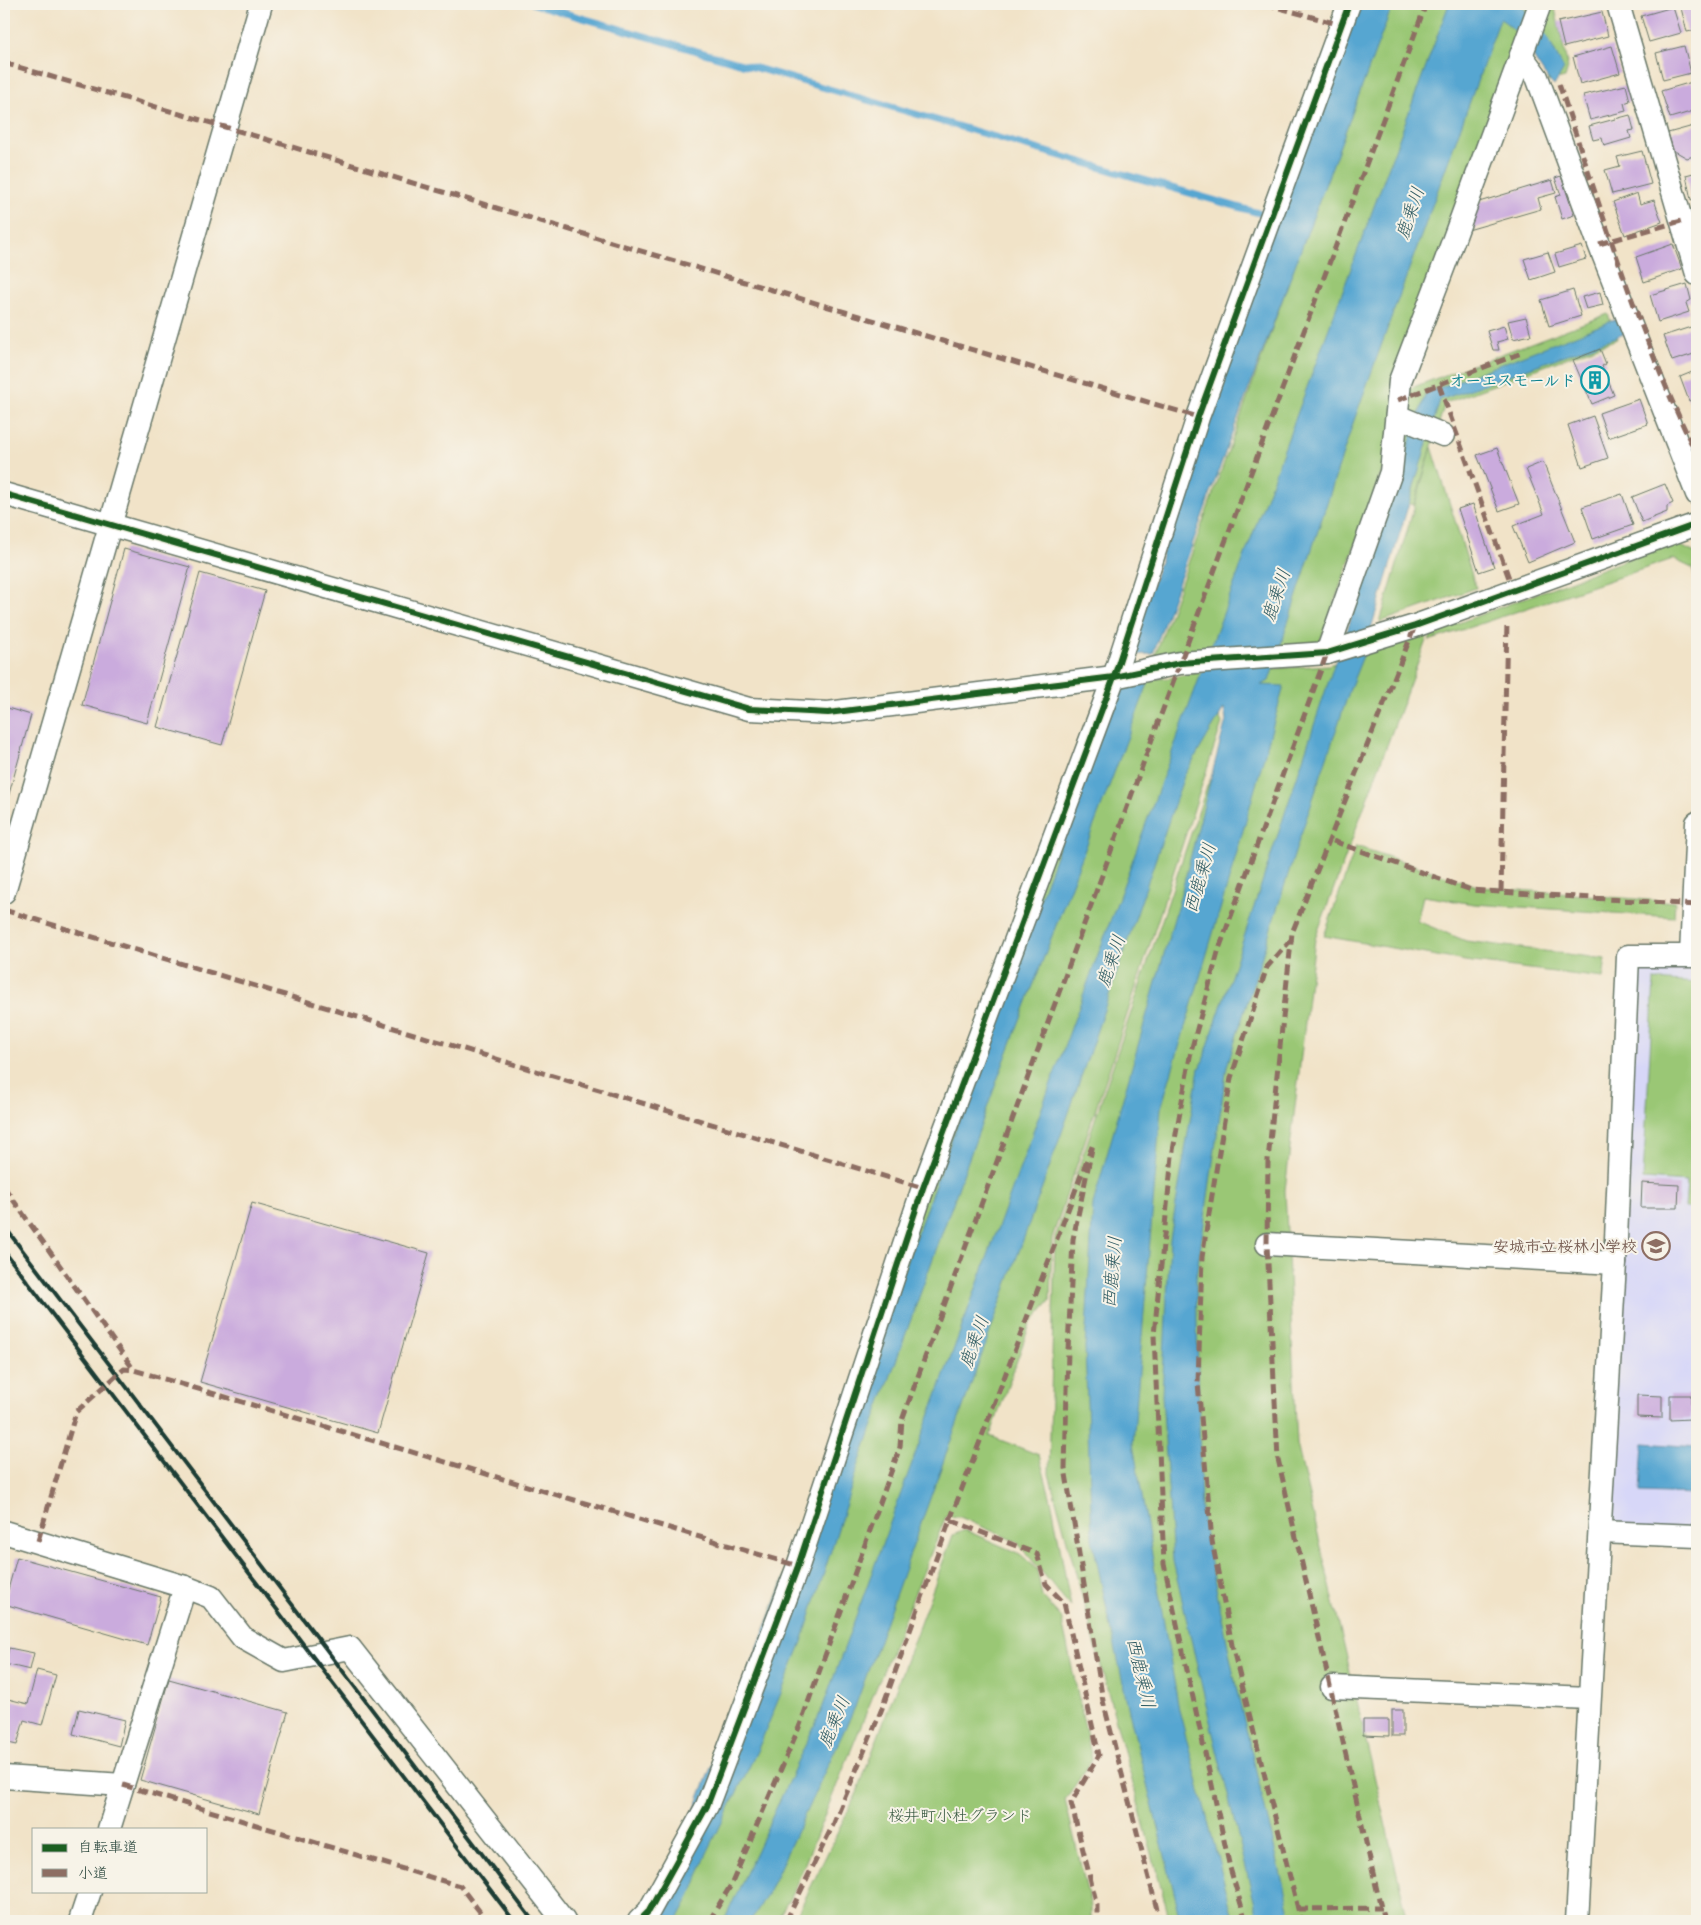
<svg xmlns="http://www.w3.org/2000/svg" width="1701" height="1925" font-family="Kalam,'Klee One',sans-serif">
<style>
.built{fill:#d7d7f8}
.green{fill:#9ac774;stroke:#5c8254}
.water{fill:#57a6d1;stroke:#3b7282}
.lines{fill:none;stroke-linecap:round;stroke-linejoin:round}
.stream{stroke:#57a6d1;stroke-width:7}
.building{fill:#caabdd}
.minor-casing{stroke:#687768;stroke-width:25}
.minor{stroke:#fff;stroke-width:22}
.rail{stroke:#1f3d34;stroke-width:4}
.quiet{stroke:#8d6e63;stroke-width:5;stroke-dasharray:10 5;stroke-linecap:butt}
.cycleway-casing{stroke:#f7f3e8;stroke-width:9}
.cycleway{stroke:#1b5e20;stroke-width:6}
.labels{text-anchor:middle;stroke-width:4;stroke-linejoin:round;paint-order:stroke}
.culture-label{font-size:16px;font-weight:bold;fill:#0d838f;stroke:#f7f3e8;text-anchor:end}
.education-label{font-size:16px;font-weight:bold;fill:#785e54;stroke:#f7f3e8;text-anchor:end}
.park-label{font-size:16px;fill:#385941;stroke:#f7f3e8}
.water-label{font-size:18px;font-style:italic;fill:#305c63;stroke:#f7f3e8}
</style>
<rect width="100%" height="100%" fill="#f7f3e8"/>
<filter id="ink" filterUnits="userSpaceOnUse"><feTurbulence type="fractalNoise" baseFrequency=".02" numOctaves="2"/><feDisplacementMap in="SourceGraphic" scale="10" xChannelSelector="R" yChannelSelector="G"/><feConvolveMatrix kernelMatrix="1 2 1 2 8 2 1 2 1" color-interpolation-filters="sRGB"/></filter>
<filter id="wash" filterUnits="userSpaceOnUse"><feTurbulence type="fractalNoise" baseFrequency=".0096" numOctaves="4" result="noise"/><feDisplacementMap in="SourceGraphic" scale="20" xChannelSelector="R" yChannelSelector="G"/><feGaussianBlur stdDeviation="1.12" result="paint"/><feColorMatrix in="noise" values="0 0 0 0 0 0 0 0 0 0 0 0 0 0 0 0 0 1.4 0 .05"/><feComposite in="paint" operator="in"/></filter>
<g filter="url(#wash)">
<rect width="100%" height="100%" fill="#f1e3c8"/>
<polygon class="built" points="1628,956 1697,959 1697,1536 1600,1532"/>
<g class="green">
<polygon points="1388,4 1531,4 1386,460 1319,644 1155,656"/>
<polygon points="1549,4 1554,4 1568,68 1565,78 1548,82 1535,28"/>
<polygon points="1608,314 1617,339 1445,403 1414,505 1390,496 1408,389"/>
<polygon points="1432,447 1476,588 1380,622"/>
<polygon points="1673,542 1697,554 1697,585 1692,568 1673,559 1429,641 1432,633"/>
<polygon points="1428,635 1315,939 1285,1190 1297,1444 1408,1921 1170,1921 1049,1474 1055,1238 1207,786 1266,669 1328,665"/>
<polygon points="1199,671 1222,723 1111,1064 1052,1238 1050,1301 1030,1324 990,1436 1039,1455 1052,1504 1071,1607 1017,1542 960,1517 946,1516 793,1893 776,1921 657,1921 1116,680 1170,678"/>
<polygon points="1356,846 1480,887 1675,902 1674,917 1474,904 1423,896 1417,921 1466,941 1606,959 1603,978 1465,961 1324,936"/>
<polygon points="1654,980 1697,983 1697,1208 1685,1208 1687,1182 1643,1179"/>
<polygon points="965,1530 1020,1554 1037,1569 1042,1597 1061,1617 1092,1760 1065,1800 1091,1907 1091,1921 794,1921 857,1793 953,1535"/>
</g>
<g class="water">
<polygon points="1352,4 1393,4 1230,439 1153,654 1129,655 1244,307"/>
<path d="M1449 4H1520L1546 35 1564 69 1554 86C1536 67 1523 31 1500 19L1353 423 1269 681 1261 685 1284 686 1233 866 1161 1108 1133 1444 1179 1710 1234 1921H1182L1179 1912 1130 1716 1092 1539 1085 1347 1093 1204 1181 894 1226 720 1224 708 1184 776 1067 1118 855 1707 769 1891 751 1921H724L822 1709 1186 714Z"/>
<polygon points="1617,319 1624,334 1440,400 1370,632 1344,640 1426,393"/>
<polygon points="1365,651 1351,686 1298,843 1227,1066 1196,1278 1201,1514 1237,1691 1292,1921 1259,1921 1212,1730 1173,1561 1162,1395 1170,1239 1199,1068 1201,1067 1336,659"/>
<polygon points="1151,676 999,1075 856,1472 802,1642 758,1749 707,1853 691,1895 677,1921 651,1921 876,1345 1121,679"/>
<polygon points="1643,1443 1697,1447 1697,1494 1640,1492"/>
</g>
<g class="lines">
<polyline class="stream" points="534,4 1269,216"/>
</g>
<g id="blocks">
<g class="building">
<polygon points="1680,4 1697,4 1697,30 1687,32"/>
<polygon points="1673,7 1681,33 1649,42 1641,16"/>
<polygon points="1602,12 1608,36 1564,47 1558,22"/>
<polygon points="1612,46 1620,73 1580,84 1573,57"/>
<polygon points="1684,46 1691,73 1663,80 1656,53"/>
<polygon points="1692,82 1697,99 1697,110 1670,118 1661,91"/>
<polygon points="1626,85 1630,101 1624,103 1626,111 1590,120 1583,95"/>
<polygon points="1630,115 1634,130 1629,131 1631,138 1604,146 1602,138 1593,140 1589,126"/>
<polygon points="1697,125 1697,155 1687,158 1673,150 1668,133"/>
<polygon points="1642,151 1651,184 1612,194 1605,170 1620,166 1617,157"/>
<polygon points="1697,172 1697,198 1691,200 1686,175"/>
<polygon points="1561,176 1574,215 1562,219 1555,197 1561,195 1555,178"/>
<polygon points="1552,180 1556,193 1538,198 1541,209 1468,230 1479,202"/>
<polygon points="1637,193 1640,204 1654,200 1662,222 1625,235 1613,202"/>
<polygon points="1673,244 1682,269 1644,282 1636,257"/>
<polygon points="1582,246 1586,259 1559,267 1555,254"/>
<polygon points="1548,252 1555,272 1531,280 1524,259"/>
<polygon points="1687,284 1691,300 1686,303 1689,312 1658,322 1650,295"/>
<polygon points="1573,290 1581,316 1549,326 1541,300"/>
<polygon points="1600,292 1603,305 1586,309 1582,297"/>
<polygon points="1526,317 1531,335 1513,339 1508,321"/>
<polygon points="1697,325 1697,353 1672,361 1663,336"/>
<polygon points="1504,326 1508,339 1497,342 1499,350 1493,350 1487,331"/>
<polygon points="1600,349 1606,364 1602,366 1614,395 1592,404 1573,360"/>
<polygon points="1697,370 1697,398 1689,401 1680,377"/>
<polygon points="1639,399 1648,424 1608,438 1599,413"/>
<polygon points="1593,416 1608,458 1582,467 1568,425"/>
<polygon points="1497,448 1519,504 1499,511 1477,455"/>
<polygon points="1543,462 1575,542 1528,562 1513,526 1544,514 1526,469"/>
<polygon points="1665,484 1673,503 1667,506 1667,512 1642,522 1632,497"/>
<polygon points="1622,494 1633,525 1593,539 1582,507"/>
<polygon points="1473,504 1494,567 1479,572 1458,509"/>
<polygon points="124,549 190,567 147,723 82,705"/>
<polygon points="200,573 265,591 222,745 157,727"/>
<polygon points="4,707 31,715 4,812"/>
<polygon points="1642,1183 1679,1185 1678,1208 1641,1208"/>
<polygon points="252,1203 429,1253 378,1433 200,1382"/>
<polygon points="1637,1395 1662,1396 1662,1418 1637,1417"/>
<polygon points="1670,1395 1691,1395 1691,1419 1670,1420"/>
<polygon points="17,1557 161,1597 147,1645 4,1604"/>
<polygon points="4,1637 7,1638 4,1650"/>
<polygon points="9,1648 34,1653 30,1670 5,1664"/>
<polygon points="37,1670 56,1675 42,1725 24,1720 17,1745 4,1742 4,1698 28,1704"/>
<polygon points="169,1679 288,1712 259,1814 140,1780"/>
<polygon points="79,1709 125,1720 119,1746 73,1734"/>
<rect x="1392" y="1710" width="11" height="26"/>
<polygon points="1363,1720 1389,1720 1389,1736 1363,1735"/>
</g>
</g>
</g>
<g filter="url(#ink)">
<use href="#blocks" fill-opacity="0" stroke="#687768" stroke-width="1"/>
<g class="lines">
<defs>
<g id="minor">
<polyline points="1618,4 1697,274"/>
<polyline points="1521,55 1537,77 1599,244 1697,494"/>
<polyline points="1397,416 1443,435"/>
<polyline points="4,494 749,709 828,713 1114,677 1180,663 1327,653 1415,626 1697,524"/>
<polyline points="1327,653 1391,472 1400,381 1445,263 1540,4"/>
<polyline points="4,892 261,4"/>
<polyline points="1691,955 1697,823"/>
<polyline points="1267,1244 1615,1263"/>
<polyline points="4,1532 185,1587 109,1829"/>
<polyline points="1600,1532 1697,1536"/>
<polyline points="185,1587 211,1597 243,1638 284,1661 350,1648 564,1921"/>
<polyline points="1332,1687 1589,1698"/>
<polyline points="4,1777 123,1785"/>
<polyline points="80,1921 90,1891"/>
<polyline points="639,1921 649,1911 707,1806 798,1566 923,1188 1114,677 1198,417 1349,4"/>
<polyline points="1577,1921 1615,1263 1628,956 1697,956"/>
</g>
</defs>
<use href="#minor" class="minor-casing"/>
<use href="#minor" class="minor"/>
<g class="rail">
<polyline points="4,1226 533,1921"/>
<polyline points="4,1251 514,1921"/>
</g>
<g class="quiet">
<polyline points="1265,4 1341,25"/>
<polyline points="4,63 225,127 1198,417"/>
<path d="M1559 84C1601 208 1639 337 1697 455"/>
<polyline points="1599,244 1681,221"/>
<polyline points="1439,385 1510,581"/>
<polyline points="1398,400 1524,352"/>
<polyline points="1333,841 1471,890 1697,905"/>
<polyline points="1501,892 1507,622"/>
<polyline points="4,910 923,1188"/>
<polyline points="1292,939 1267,967 1231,1078 1202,1257 1198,1383 1212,1541 1232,1645 1301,1921"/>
<polyline points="4,1187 134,1370"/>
<polyline points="950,1520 1093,1144 1073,1239 1068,1350 1065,1468 1103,1701 1160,1921"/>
<polyline points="38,1541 76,1412 124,1369 134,1370 798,1566"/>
<polyline points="123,1785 460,1886 487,1921"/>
<polyline points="1298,1909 1381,1908"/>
<polyline points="709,1921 731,1885 800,1725 900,1447 902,1420 1180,663 1426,4"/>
<polyline points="786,1921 834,1823 881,1711 950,1520 1037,1554 1046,1584 1064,1603 1099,1755 1071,1803 1097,1905 1097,1921"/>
<polyline points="1246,1921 1230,1868 1164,1564 1154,1335 1172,1156 1191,1051 1219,949 1327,653"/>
<polyline points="1384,1921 1278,1459 1267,1244 1268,1160 1292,933 1415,626"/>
</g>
<defs>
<g id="cycleway">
<polyline points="4,494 749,709 828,713 1114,677 1180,663 1327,653 1415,626 1697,524"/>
<polyline points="639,1921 649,1911 707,1806 798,1566 923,1188 1114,677 1198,417 1349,4"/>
</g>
</defs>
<use href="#cycleway" class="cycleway-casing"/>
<use href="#cycleway" class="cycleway"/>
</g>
</g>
<defs>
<symbol id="building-ring" viewBox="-11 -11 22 22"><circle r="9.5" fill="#f7f3e8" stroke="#0f9aa8" stroke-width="1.5"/><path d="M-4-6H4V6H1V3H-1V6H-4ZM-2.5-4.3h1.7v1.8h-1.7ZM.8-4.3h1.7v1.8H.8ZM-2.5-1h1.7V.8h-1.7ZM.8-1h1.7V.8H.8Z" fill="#0f9aa8"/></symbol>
<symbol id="school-ring" viewBox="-11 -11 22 22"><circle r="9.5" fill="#f7f3e8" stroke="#8d6e63" stroke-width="1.5"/><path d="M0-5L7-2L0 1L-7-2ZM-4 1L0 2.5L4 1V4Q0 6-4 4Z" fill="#8d6e63"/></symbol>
</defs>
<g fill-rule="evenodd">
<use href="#building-ring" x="1579" y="364" width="32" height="32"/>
<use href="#school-ring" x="1640" y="1230" width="32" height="32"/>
</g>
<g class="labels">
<g class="culture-label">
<text x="1576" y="386">オーエスモールド</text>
</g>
<g class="education-label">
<text x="1637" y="1252">安城市立桜林小学校</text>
</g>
<g class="park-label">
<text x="960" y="1821">桜井町小杜グランド</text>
</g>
<g class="water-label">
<text transform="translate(1410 213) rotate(-71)" y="6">鹿乗川</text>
<text transform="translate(1276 595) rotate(-71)" y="6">鹿乗川</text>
<text transform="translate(1200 878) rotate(-74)" y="6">西鹿乗川</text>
<text transform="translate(1111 961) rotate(-71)" y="6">鹿乗川</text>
<text transform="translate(1112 1272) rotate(-85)" y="6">西鹿乗川</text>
<text transform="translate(974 1342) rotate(-70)" y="6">鹿乗川</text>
<text transform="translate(1141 1673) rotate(77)" y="6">西鹿乗川</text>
<text transform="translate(834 1722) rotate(-67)" y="6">鹿乗川</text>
</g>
</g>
<rect width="1701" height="1925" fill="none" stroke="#f7f3e8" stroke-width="20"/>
<rect x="32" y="1828" width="175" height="65" fill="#f7f3e8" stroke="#a1aaa0"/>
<rect x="42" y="1844" width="25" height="8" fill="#1b5e20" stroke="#a1aaa0"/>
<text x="78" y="1852" font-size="15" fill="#1f3d34">自転車道</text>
<rect x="42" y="1869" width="25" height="8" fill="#8d6e63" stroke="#a1aaa0"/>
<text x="78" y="1878" font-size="15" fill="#1f3d34">小道</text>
</svg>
